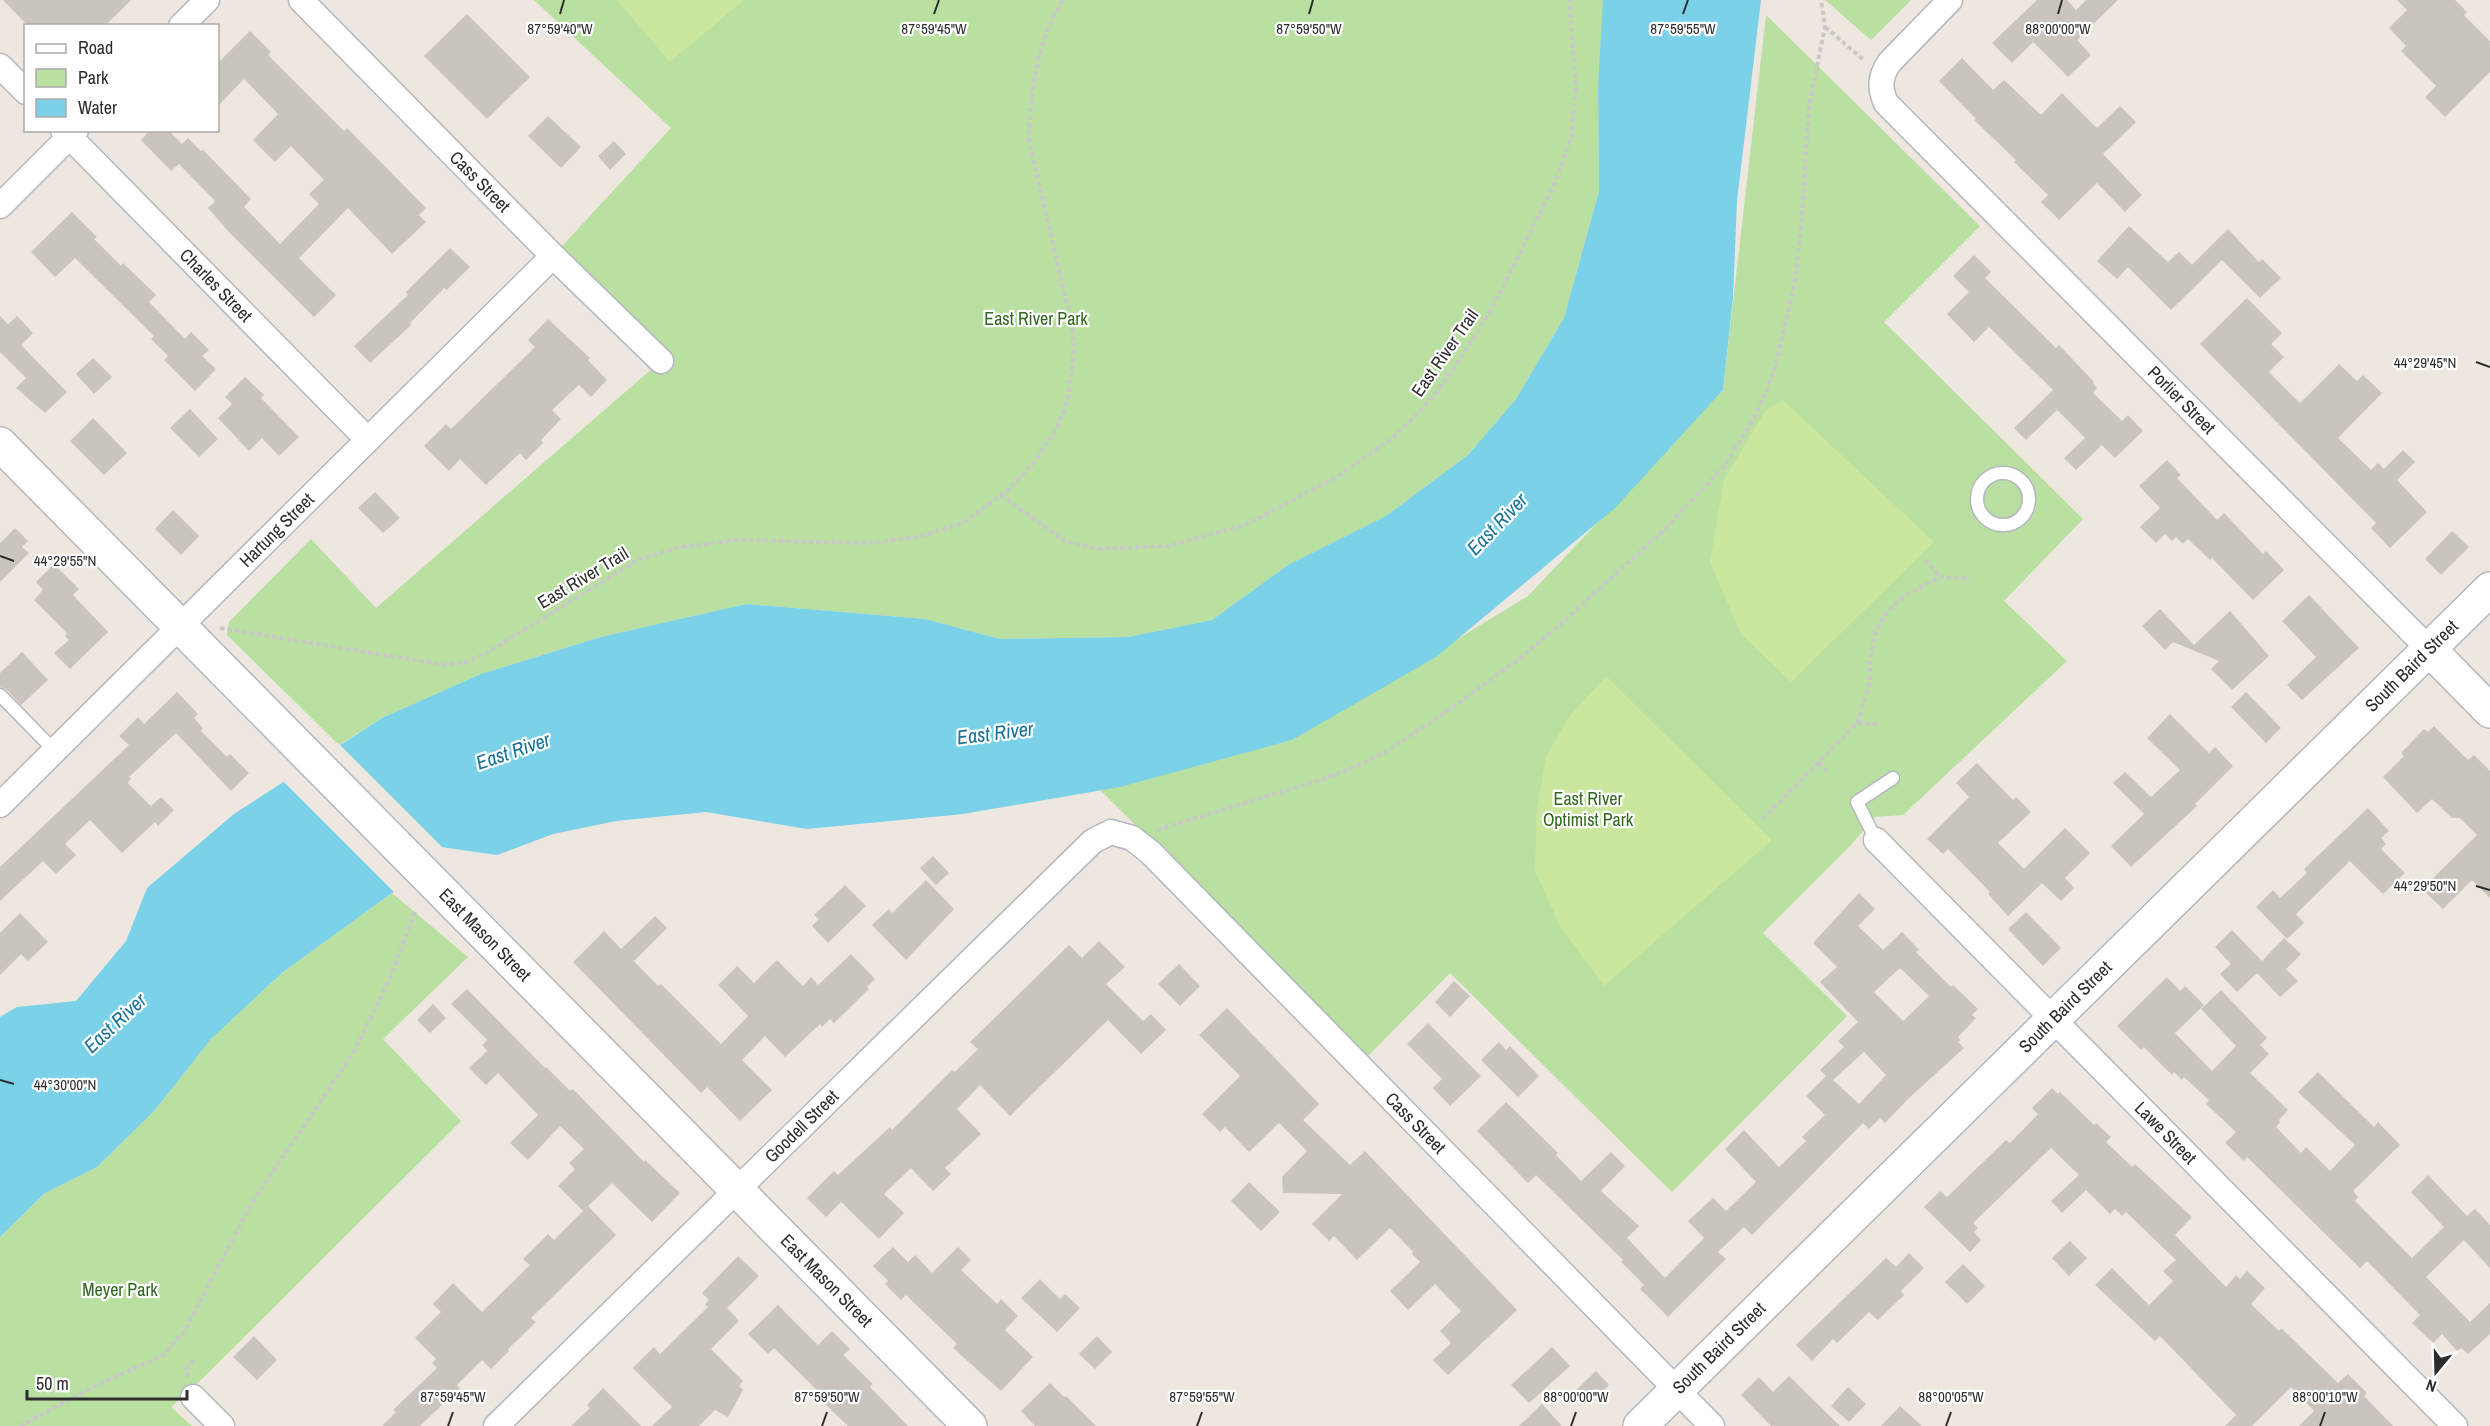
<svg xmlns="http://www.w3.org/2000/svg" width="2490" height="1426" font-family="'Archivo Narrow',sans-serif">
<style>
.green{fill:#b9e0a0}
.pitch{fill:#cbe69d}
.water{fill:#7ad1e8}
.pier{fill:#ede7e0}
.building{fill:#c9c5be;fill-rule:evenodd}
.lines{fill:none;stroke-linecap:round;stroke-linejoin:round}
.lane-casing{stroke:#b3b7bf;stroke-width:15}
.street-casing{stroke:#b3b7bf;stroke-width:27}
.secondary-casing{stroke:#b3b7bf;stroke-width:36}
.path{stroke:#c8c8c8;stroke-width:4;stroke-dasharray:4.5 3;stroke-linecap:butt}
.lane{stroke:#fff;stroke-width:12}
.street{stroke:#fff;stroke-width:24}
.secondary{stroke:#fff;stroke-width:33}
.ticks{fill:none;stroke:#2d2d2d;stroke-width:2}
.labels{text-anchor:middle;stroke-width:4.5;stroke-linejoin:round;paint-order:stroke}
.street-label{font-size:18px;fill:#2d2d2d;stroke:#fff}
.park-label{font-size:18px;fill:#326720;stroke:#fff}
.water-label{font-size:20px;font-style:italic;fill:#167297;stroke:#fff}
.ticks-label{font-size:15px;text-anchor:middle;fill:#2d2d2d;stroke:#fff;stroke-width:4.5;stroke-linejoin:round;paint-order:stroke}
</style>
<rect width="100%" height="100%" fill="#ede7e0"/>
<g class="green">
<polygon points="534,0 1608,0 1598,87 1599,191 1564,318 1516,399 1468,455 1386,516 1288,565 1212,620 1128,637 1000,639 925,619 746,604 601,637 481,674 382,718 339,745 227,635 229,622 311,539 376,608 661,361 553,256 671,128"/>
<polygon points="1825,0 1911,0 1871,40"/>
<polygon points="1766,15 1980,226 1884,322 2083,519 2004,601 2067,661 1903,815 1875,817 1850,846 1763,933 1847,1016 1672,1192 1450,973 1368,1056 1100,790 1292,740 1528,596 1723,390"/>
<polygon points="392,893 468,957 383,1039 461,1121 201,1380 171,1407 192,1426 0,1426 0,1237 45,1193 97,1167 155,1110 211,1039 283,972"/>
</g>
<g class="pitch">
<polygon points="617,0 744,0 670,62"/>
<polygon points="1783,400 1934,542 1791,682 1741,634 1710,562 1724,480 1765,411"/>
<polygon points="1606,676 1772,840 1604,986 1560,926 1535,871 1537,808 1546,757 1568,718"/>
</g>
<polygon class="water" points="1603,0 1761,0 1737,201 1733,298 1723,390 1615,508 1436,657 1292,740 1120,787 963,814 807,829 706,812 616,821 553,834 497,855 441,847 425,875 392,893 283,972 211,1039 155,1110 97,1167 45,1193 0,1237 0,1017 17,1007 76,1001 126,941 147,888 234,814 382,718 481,674 601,637 746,604 925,619 1000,639 1128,637 1212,620 1288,565 1386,516 1468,455 1516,399 1564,318 1599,191 1598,87"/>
<polygon class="pier" points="338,743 446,851 443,851 433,867 418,882 396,894 284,782 295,771"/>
<g class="building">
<polygon points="3,0 131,0 105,26 28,26"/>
<polygon points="2037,0 2067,0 2076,10 2086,0 2118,0 2077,40 2091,55 2068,77 2033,42 2012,63 1992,43"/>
<polygon points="2397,0 2455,0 2467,12 2464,15 2490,41 2490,72 2445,117 2425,97 2436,86 2401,51 2406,46 2389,28 2407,10"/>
<polygon points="467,14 530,77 487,119 424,56"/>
<polygon points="250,31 271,52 268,55 344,131 347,128 426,208 419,215 426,222 392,254 348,208 299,258 336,295 314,317 229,232 208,208 215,201 179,164 171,171 141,140 150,130 168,130 182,144 188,138 201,151 203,150 251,199 244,207 280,244 319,204 309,194 324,180 291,146 275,162 253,140 278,114 244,79 218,106 218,63"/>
<polygon points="1962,58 1993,90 2004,80 2041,115 2062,93 2097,128 2120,106 2136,122 2103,154 2142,195 2125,212 2097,183 2059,220 2041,202 2048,195 2014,162 2016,160 1974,120 1976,119 1939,81"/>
<polygon points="548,116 581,147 561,168 528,136"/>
<polygon points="614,141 626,154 610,170 598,156"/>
<polygon points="72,212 97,237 94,239 121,266 123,263 156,295 149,302 185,339 191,332 209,350 202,356 216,369 195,391 164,360 168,356 151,339 154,336 75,258 55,277 31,252"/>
<polygon points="2129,226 2168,262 2179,252 2192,265 2228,229 2259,262 2262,259 2281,278 2260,298 2222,260 2171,310 2128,267 2117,279 2097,261"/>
<polygon points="450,248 470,267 447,290 444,288 410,323 411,325 370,363 354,346 408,295 406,292"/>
<polygon points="1974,255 1991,272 1985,278 2056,348 2059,345 2094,382 2093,383 2097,388 2093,393 2122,421 2128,415 2143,431 2115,458 2102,445 2076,470 2064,458 2085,438 2057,410 2026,440 2014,428 2053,390 1989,327 1974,342 1947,314 1969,292 1953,276"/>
<polygon points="2247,298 2282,333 2271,344 2284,357 2269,372 2300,403 2339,364 2357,381 2363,375 2382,393 2338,438 2371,470 2378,463 2384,469 2403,450 2415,462 2397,480 2427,512 2390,548 2371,528 2376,523 2200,344"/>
<polygon points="0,316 8,324 17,316 33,333 21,345 67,392 45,413 16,388 26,378 0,352"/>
<polygon points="548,319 590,358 588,360 607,380 591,397 579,385 552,410 561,419 541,440 543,443 526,460 520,453 486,485 460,459 449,471 424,446 446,424 451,429 535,347 528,340"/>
<polygon points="93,358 112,377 94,394 76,374"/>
<polygon points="245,377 264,395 261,398 299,437 279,456 262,438 249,451 218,418 232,404 225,397"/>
<polygon points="190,409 218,439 199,457 170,428"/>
<polygon points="93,418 127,453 104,475 70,441"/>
<polygon points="2167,460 2181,475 2177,478 2217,520 2224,513 2263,554 2266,551 2284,570 2253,600 2212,558 2210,560 2188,539 2183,544 2176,537 2172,541 2165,534 2156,543 2140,527 2160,508 2139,486"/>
<polygon points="375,492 400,518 383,533 358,508"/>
<polygon points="173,510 199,536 181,555 155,529"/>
<polygon points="15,528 28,541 22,547 29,553 0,582 0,543"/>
<polygon points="2452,531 2469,547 2441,575 2425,559"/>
<polygon points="54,564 79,589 73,595 108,632 70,669 54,653 69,640 65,636 67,633 34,600 43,590 36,582"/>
<polygon points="2309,595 2359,648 2302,700 2287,685 2316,657 2282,621"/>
<polygon points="2160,609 2194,645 2230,611 2269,656 2232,690 2211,669 2219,661 2173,642 2165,650 2142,626"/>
<polygon points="22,652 48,680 21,705 6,689 0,687 0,673"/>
<polygon points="177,692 198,714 194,718 203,728 201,731 227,757 230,754 249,773 231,791 176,733 129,777 131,779 128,783 151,806 161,797 174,810 158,826 155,822 122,853 90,820 65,844 76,855 56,874 43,861 0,901 0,867 129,745 119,736 138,717 144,724"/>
<polygon points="2246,692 2281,728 2266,743 2231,707"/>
<polygon points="2170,714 2209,753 2215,747 2233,766 2195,804 2197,806 2131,867 2111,846 2144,814 2113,783 2125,772 2151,797 2180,770 2147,738"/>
<polygon points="2434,726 2468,760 2474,755 2490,771 2490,898 2472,880 2443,909 2422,889 2477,835 2460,818 2452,818 2432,799 2417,813 2383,777 2404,756 2401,753 2424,729 2428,732"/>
<polygon points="1977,763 2013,800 2016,797 2031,812 1998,843 2024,869 2065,828 2090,853 2065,878 2074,888 2061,901 2042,883 2008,916 1988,894 1990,892 1948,849 1943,854 1927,839 1969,797 1956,783"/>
<polygon points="2368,808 2389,831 2381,838 2386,844 2381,849 2405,873 2383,894 2350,861 2296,914 2304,923 2287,939 2256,907 2273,890 2280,898 2307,873 2304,869"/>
<polygon points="933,856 949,873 936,885 920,868"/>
<polygon points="926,880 954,909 906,960 872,925 889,909 892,913"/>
<polygon points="845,885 866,906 828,943 812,926 819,919 814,915"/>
<path d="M1859 893 1875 909 1858 926 1883 950 1902 932 1919 950 1916 952 1951 987 1953 985 1978 1009 1972 1015 1976 1018 1958 1037 1961 1040 1958 1042 1964 1048 1909 1098 1885 1123 1880 1118 1869 1129 1863 1123 1752 1235 1744 1227 1718 1252 1726 1259 1668 1317 1640 1289 1644 1285 1621 1262 1623 1260 1536 1175 1528 1183 1477 1131 1506 1102 1558 1153 1556 1155 1581 1181 1611 1152 1625 1166 1601 1191 1639 1226 1627 1238 1665 1278 1704 1238 1688 1221 1713 1198 1726 1211 1756 1182 1725 1149 1744 1130 1779 1167 1806 1141 1802 1137 1825 1115 1806 1096 1826 1076 1820 1070 1844 1047 1838 1041 1858 1022 1820 982 1837 967 1813 943ZM1900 968 1929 996 1903 1021 1874 992ZM1864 1052 1886 1075 1859 1104 1833 1080Z"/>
<polygon points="2026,912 2061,948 2043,966 2008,929"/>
<polygon points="20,913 48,942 28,961 21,954 0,975 0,933"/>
<polygon points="655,916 667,928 634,961 658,986 661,984 721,1044 748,1016 718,985 737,966 754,983 777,960 803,986 811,977 818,985 851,954 875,979 867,987 869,989 834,1023 830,1019 822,1027 820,1024 785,1057 765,1036 742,1060 772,1090 740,1121 707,1087 701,1093 573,962 604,931 621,949"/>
<polygon points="2232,930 2262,961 2284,938 2301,954 2286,969 2298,981 2280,997 2257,973 2237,992 2220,974 2231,964 2215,947"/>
<polygon points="1099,941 1125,967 1106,984 1143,1021 1151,1014 1166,1030 1141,1054 1108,1020 1010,1116 980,1085 957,1109 981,1134 945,1168 951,1174 933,1191 911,1168 884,1194 904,1213 879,1239 841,1202 826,1217 807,1198 834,1171 838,1175 890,1127 892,1130 952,1070 955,1072 978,1049 970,1042 1069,945 1082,958"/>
<polygon points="1179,964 1200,986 1180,1006 1158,984"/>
<polygon points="2167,977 2180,991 2185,986 2204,1005 2175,1033 2212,1071 2236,1046 2201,1009 2221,990 2267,1038 2260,1045 2269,1054 2250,1073 2288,1110 2279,1120 2280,1122 2276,1127 2301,1153 2306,1147 2330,1171 2355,1145 2298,1092 2318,1072 2374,1127 2378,1122 2400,1145 2353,1191 2358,1197 2355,1201 2412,1258 2444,1227 2411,1192 2428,1175 2467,1216 2475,1209 2490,1225 2490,1268 2464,1240 2426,1277 2470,1322 2490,1303 2490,1334 2468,1354 2461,1348 2457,1351 2442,1334 2433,1343 2412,1323 2420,1315 2367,1261 2360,1268 2247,1157 2244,1161 2225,1143 2236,1132 2206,1104 2209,1100 2184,1077 2182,1080 2174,1072 2172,1075 2144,1047 2141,1050 2117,1026"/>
<polygon points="1454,981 1470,996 1450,1017 1435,1002"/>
<polygon points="467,989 545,1068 546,1067 570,1091 573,1089 644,1162 645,1160 680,1193 652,1222 612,1183 583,1211 558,1186 575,1169 569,1163 584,1149 560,1126 528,1160 510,1143 538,1115 498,1073 486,1085 469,1068 487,1051 482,1045 487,1040 451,1004"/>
<polygon points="433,1004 446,1018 430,1033 417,1020"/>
<polygon points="1227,1008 1319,1104 1303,1120 1350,1165 1365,1151 1517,1310 1448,1375 1433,1360 1451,1343 1440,1331 1461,1311 1435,1284 1408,1310 1390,1291 1420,1262 1412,1254 1413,1252 1390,1228 1357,1260 1334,1236 1329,1241 1312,1224 1342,1194 1283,1193 1282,1177 1307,1151 1279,1123 1249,1152 1225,1127 1220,1132 1202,1114 1240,1076 1199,1035"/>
<polygon points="1428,1023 1481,1076 1450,1106 1433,1088 1442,1079 1407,1044"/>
<polygon points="1499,1042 1506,1050 1510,1046 1539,1076 1518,1097 1481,1060"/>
<polygon points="2052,1088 2058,1094 2060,1092 2094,1125 2096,1123 2111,1137 2106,1142 2132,1167 2135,1164 2192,1217 2175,1235 2226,1287 2236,1275 2240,1279 2247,1271 2265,1288 2251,1304 2279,1331 2281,1328 2338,1383 2348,1374 2367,1393 2364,1396 2393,1426 2299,1426 2314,1411 2291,1387 2252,1426 2225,1426 2236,1415 2160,1336 2155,1341 2095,1285 2112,1268 2149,1305 2173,1281 2163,1271 2176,1260 2126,1212 2122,1216 2115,1209 2110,1214 2086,1190 2062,1213 2051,1201 2079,1175 2051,1148 1973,1223 1978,1228 1974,1232 1981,1240 1970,1252 1924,1207 1940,1191 1947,1197 2006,1140 2010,1143 2038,1114 2032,1108"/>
<polygon points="1249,1182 1280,1212 1261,1231 1231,1201"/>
<polygon points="588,1206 616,1235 531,1318 536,1322 508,1349 509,1351 491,1369 482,1360 457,1385 460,1388 420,1426 382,1426 396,1412 393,1410 437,1368 432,1363 436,1359 415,1338 441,1312 433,1304 453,1283 482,1312 530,1265 523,1259 548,1234 554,1240"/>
<polygon points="2070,1241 2087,1258 2069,1276 2052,1258"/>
<polygon points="893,1247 908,1262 915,1255 932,1273 958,1247 971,1260 961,1270 997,1304 1001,1299 1018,1316 1005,1330 1033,1357 1001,1391 953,1348 957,1344 906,1295 901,1300 885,1284 888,1281 873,1266"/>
<polygon points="1909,1253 1924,1268 1901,1291 1904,1295 1878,1320 1869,1312 1837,1343 1833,1339 1812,1361 1796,1345 1886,1258 1896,1267"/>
<polygon points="738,1256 759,1276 727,1308 739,1321 711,1349 743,1381 739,1386 743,1390 728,1417 715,1410 699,1426 652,1426 672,1407 633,1368 654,1347 660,1354 708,1307 705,1304 709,1300 702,1293"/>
<polygon points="1963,1264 1985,1286 1967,1304 1945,1282"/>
<polygon points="1040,1279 1060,1299 1065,1294 1080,1308 1057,1332 1021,1298"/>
<polygon points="778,1305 818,1345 832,1331 850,1349 843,1355 873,1384 870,1387 908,1426 848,1426 826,1405 828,1403 824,1397 774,1348 768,1354 748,1334"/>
<polygon points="254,1336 277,1360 257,1380 233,1357"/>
<polygon points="1097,1336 1112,1352 1095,1369 1079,1354"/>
<polygon points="1552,1347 1570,1366 1529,1403 1511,1385"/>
<polygon points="1596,1371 1609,1385 1589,1405 1575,1391"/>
<polygon points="1789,1376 1840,1426 1771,1426 1741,1395 1759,1377 1773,1392"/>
<polygon points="1050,1383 1064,1397 1066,1396 1096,1426 1035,1426 1021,1411"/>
<polygon points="1848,1387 1866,1404 1849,1422 1831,1406"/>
<polygon points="603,1388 641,1426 571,1426 590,1408 587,1405"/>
<polygon points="1542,1404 1562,1426 1519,1426"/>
<polygon points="1900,1406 1922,1426 1881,1426"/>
</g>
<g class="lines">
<defs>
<g id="lane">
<circle cx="2003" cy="499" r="26"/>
<polyline points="0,695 54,750"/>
<polyline points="1876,840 1857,802 1893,778"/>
</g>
<g id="street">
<path id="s1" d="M301 0 553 256 661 361"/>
<path id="s2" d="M1950 0 1889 63C1880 77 1879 87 1886 103L2429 649"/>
<polyline points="181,26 207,0"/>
<polyline points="0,66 26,92"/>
<path id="s3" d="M63 130 368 440"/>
<polyline points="0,206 76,130"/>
<path id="s4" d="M0 805 553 256"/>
<path id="s5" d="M1876 840 2455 1426"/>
<polyline points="193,1397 222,1426"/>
<path id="s6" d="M496 1426 1093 841 1111 832 1132 838 1151 853 1712 1426"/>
</g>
<g id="secondary">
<path id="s7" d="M0 444 970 1426"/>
<polyline points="2429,649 2490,711"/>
<path id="s8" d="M1640 1426 2490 589"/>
</g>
</defs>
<use href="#lane" class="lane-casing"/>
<use href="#street" class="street-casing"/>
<use href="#secondary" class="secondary-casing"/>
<g class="path">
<polyline points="1825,27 1865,61"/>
<polyline points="1001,495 1064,541 1100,549 1169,546 1245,525 1335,478 1394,437 1421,411 1444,383 1479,330 1494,305 1555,183 1571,137 1576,86 1569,0"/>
<polyline points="1925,560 1940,577"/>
<path d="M220 628 445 665 467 662 488 652 638 560 681 547 737 540 869 543 918 537 963 523 1009 489 1032 465 1055 432 1064 411 1069 394 1074 348 1072 327 1029 140C1030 93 1037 40 1063 0"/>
<polyline points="1857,723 1870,683 1870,660 1875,634 1886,613 1904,596 1940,577 1970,579"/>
<polyline points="1819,763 1826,771"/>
<polyline points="1763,819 1857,723 1877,724"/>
<polyline points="1157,830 1320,780 1350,769 1384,753 1442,715 1519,659 1555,629 1663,531 1724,466 1753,420 1767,390 1775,368 1795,281 1801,229 1809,107 1825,26 1821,0"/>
<polyline points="188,1377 186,1369 194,1359"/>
<polyline points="20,1426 99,1384 162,1356 184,1332 250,1206 355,1050 391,976 416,909"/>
</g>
<use href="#lane" class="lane"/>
<use href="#street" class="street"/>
<use href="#secondary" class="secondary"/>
</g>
<path class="ticks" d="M560 14 564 0M934 14 939 0M1309 14 1313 0M1683 14 1688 0M2058 14 2062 0M2476 362 2490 367M0 556 14 561M2476 886 2490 890M0 1080 14 1084M448 1426 453 1412M822 1426 827 1412M1197 1426 1202 1412M1571 1426 1576 1412M1946 1426 1951 1412M2320 1426 2325 1412"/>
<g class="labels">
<g class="street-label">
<text dy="6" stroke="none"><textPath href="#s1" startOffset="255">Cass Street</textPath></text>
<text dy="6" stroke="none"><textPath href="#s3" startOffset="218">Charles Street</textPath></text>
<text transform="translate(1445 353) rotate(-55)" y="6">East River Trail</text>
<text dy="6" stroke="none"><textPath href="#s2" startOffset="549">Porlier Street</textPath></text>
<text dy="6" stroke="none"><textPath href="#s4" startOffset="390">Hartung Street</textPath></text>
<text transform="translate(583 578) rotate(-31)" y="6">East River Trail</text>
<text dy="6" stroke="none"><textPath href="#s8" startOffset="1083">South Baird Street</textPath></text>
<text dy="6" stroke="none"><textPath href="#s7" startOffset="690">East Mason Street</textPath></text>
<text dy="6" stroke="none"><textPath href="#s8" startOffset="597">South Baird Street</textPath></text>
<text dy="6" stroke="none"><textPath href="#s6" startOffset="1280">Cass Street</textPath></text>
<text dy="6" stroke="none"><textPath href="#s6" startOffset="428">Goodell Street</textPath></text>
<text dy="6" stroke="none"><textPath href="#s5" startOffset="412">Lawe Street</textPath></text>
<text dy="6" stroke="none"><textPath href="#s7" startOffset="1176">East Mason Street</textPath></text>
<text dy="6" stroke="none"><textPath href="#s8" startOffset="111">South Baird Street</textPath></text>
</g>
<g class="park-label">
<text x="1036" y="325">East River Park</text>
<text x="1588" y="805">East River<tspan x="1588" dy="21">Optimist Park</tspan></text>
<text x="120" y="1296">Meyer Park</text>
</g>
<g class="water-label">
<text transform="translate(1497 524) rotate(-46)" y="7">East River</text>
<text transform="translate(995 733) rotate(-7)" y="7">East River</text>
<text transform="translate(513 751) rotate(-19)" y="7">East River</text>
<text transform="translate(115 1023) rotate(-43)" y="7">East River</text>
</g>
</g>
<g class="ticks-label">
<text x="560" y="34">87°59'40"W</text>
<text x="934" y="34">87°59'45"W</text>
<text x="1309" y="34">87°59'50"W</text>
<text x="1683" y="34">87°59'55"W</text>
<text x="2058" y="34">88°00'00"W</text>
<text x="2425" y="368">44°29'45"N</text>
<text x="65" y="566">44°29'55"N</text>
<text x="2425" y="891">44°29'50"N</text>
<text x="65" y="1090">44°30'00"N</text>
<text x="453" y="1402">87°59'45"W</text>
<text x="827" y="1402">87°59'50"W</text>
<text x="1202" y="1402">87°59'55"W</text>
<text x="1576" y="1402">88°00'00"W</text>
<text x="1951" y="1402">88°00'05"W</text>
<text x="2325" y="1402">88°00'10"W</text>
</g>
<rect x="24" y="24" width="195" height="108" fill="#ffffff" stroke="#ababab" stroke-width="1.5"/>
<rect x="36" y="44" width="30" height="9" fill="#ffffff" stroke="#ababab" stroke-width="1.5"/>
<text x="78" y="54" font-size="18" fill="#2d2d2d">Road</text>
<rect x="36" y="69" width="30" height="18" fill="#b9e0a0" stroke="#ababab" stroke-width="1.5"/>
<text x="78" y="84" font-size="18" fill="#2d2d2d">Park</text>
<rect x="36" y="99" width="30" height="18" fill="#7ad1e8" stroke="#ababab" stroke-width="1.5"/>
<text x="78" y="114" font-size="18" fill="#2d2d2d">Water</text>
<g transform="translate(2436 1372) rotate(199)" stroke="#ffffff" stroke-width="4.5" paint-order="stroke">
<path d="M0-4.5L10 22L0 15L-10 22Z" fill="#2d2d2d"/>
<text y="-9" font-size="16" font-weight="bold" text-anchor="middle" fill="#2d2d2d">N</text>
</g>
<path d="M27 1390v9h160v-9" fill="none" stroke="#2d2d2d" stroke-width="3"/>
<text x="36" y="1390" font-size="18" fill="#2d2d2d" stroke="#ffffff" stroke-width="4.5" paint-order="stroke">50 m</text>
</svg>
